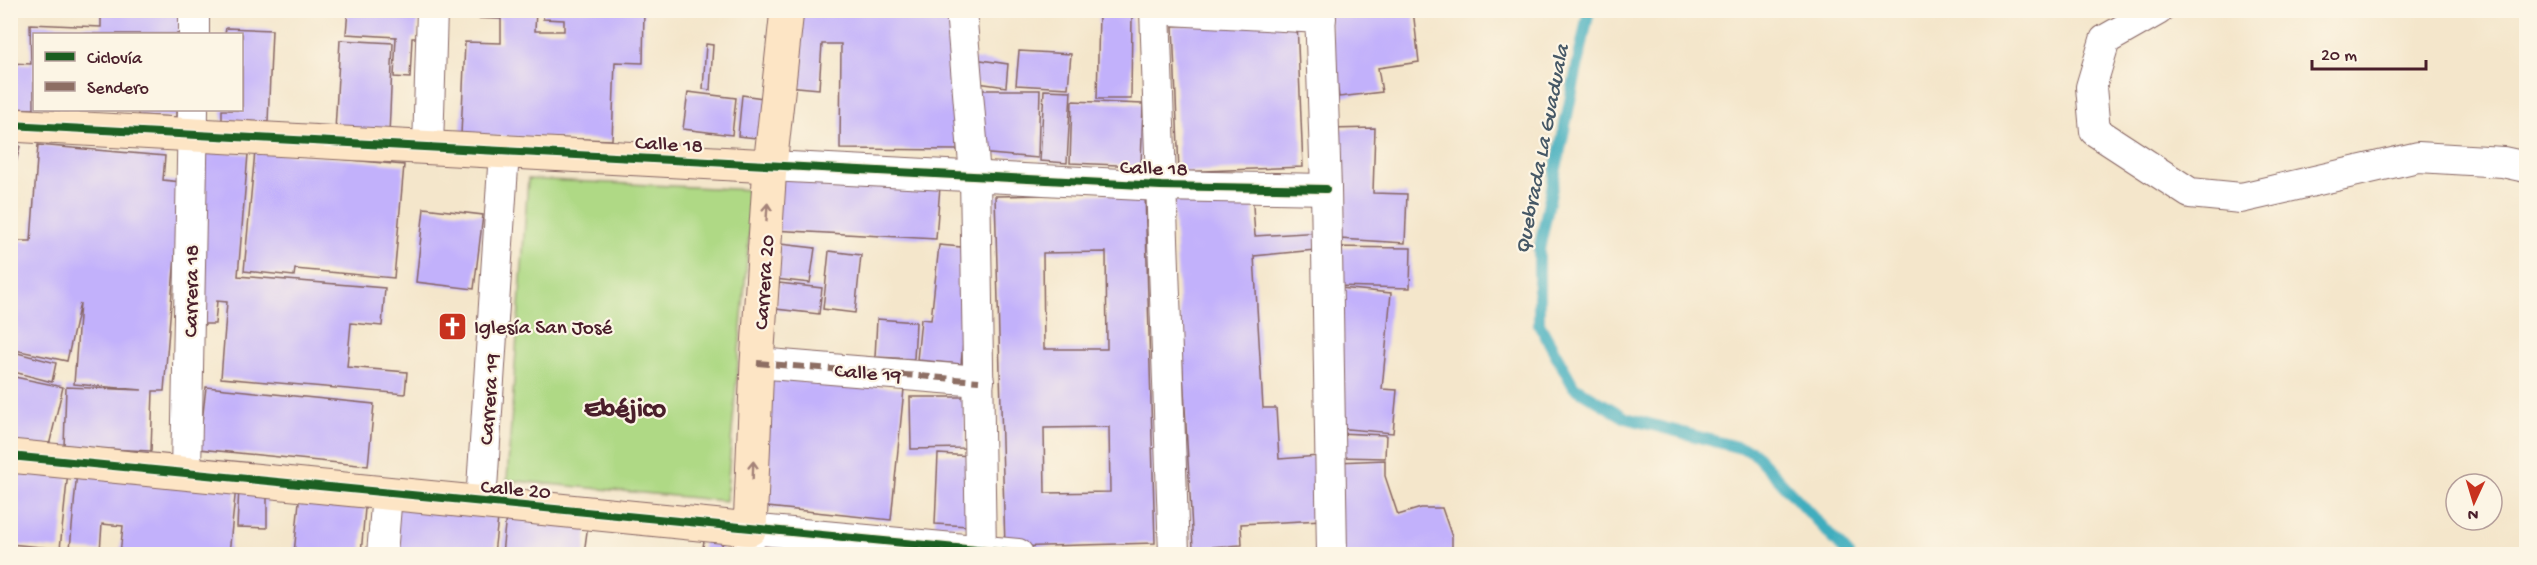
<svg xmlns="http://www.w3.org/2000/svg" width="2537" height="565" font-family="'Gochi Hand',sans-serif">
<style>
.green{fill:#afd985;stroke:#7c7c58;stroke-width:1.5}
.lines{fill:none;stroke-linecap:round;stroke-linejoin:round}
.stream{stroke:#40adbe;stroke-width:12}
.building{fill:#c2b1fb;fill-rule:evenodd}
.street-casing{stroke:#866563;stroke-width:32}
.secondary-casing{stroke:#866563;stroke-width:35}
.street{stroke:#fff;stroke-width:30}
.secondary{stroke:#fde5c5;stroke-width:33}
.quiet{stroke:#8d6e63;stroke-width:6;stroke-dasharray:12 6;stroke-linecap:butt}
.cycleway-casing{stroke:#fcf5e5;stroke-width:11}
.cycleway{stroke:#1b5e20;stroke-width:8}
.oneway{stroke:#a48278}
.labels{text-anchor:middle;stroke-width:4.5;stroke-linejoin:round;paint-order:stroke}
.street-label{font-size:21px;fill:#4a1f2b;stroke:#fcf5e5}
.poi-label{font-size:21px;fill:#4a1f2b;stroke:#fcf5e5;text-anchor:start}
.water-label{font-size:22px;font-style:italic;fill:#465866;stroke:#fcf5e5}
.district-label{font-size:27px;font-weight:bold;fill:#4a1f2b;stroke:#fcf5e5}
</style>
<rect width="100%" height="100%" fill="#fcf5e5"/>
<filter id="ink" filterUnits="userSpaceOnUse"><feTurbulence type="fractalNoise" baseFrequency=".0167" numOctaves="2"/><feDisplacementMap in="SourceGraphic" scale="12" xChannelSelector="R" yChannelSelector="G"/><feConvolveMatrix kernelMatrix="1 2 1 2 8 2 1 2 1" color-interpolation-filters="sRGB"/></filter>
<filter id="wash" filterUnits="userSpaceOnUse"><feTurbulence type="fractalNoise" baseFrequency=".008" numOctaves="4" result="noise"/><feDisplacementMap in="SourceGraphic" scale="24" xChannelSelector="R" yChannelSelector="G"/><feGaussianBlur stdDeviation="1.35" result="paint"/><feColorMatrix in="noise" values="0 0 0 0 0 0 0 0 0 0 0 0 0 0 0 0 0 1.4 0 .05"/><feComposite in="paint" operator="in"/></filter>
<g filter="url(#wash)">
<rect width="100%" height="100%" fill="#f4e6cb"/>
<polygon class="green" points="528,179 753,190 726,501 507,480"/>
<g class="lines">
<polyline class="stream" points="1589,10 1539,250 1539,324 1574,387 1626,418 1752,451 1848,554"/>
</g>
<g id="blocks">
<g class="building">
<polygon points="101,10 180,10 179,34 34,34 34,109 10,108 10,63 31,64 30,24 101,27"/>
<polygon points="348,10 418,10 416,38 412,38 410,78 394,77 396,37 346,34"/>
<polygon points="433,10 536,10 535,31 564,31 564,20 543,19 544,10 644,10 643,63 615,62 612,140 461,135 465,42 501,43 501,19 433,17"/>
<polygon points="798,10 958,10 957,150 840,149 841,44 822,44 819,89 787,86"/>
<polygon points="1328,10 1413,10 1419,62 1378,68 1382,92 1339,97"/>
<polygon points="1099,13 1132,15 1131,99 1097,99"/>
<polygon points="1297,21 1303,167 1179,172 1173,26"/>
<polygon points="226,28 272,30 268,122 222,120 222,110 242,110 242,34 225,34"/>
<polygon points="340,40 393,43 389,135 335,131"/>
<polygon points="706,44 713,45 710,90 703,89"/>
<polygon points="1019,51 1071,54 1068,88 1016,85"/>
<polygon points="974,59 1008,64 1006,87 971,82"/>
<polygon points="975,90 1040,90 1038,158 978,153"/>
<polygon points="1044,90 1071,91 1067,163 1040,161"/>
<polygon points="688,92 736,98 732,135 683,129"/>
<polygon points="742,95 770,99 766,139 738,136"/>
<polygon points="1072,101 1143,104 1141,166 1070,163"/>
<polygon points="138,110 176,110 176,117 138,115"/>
<polygon points="1375,128 1373,193 1407,194 1405,243 1340,239 1329,129"/>
<polygon points="10,144 20,146 11,184 10,184"/>
<polygon points="38,145 165,156 163,180 181,182 164,391 153,391 151,451 64,447 66,387 142,390 74,384 80,303 67,361 10,349 10,241 31,241"/>
<polygon points="201,151 248,154 238,276 385,288 382,326 351,323 347,367 407,372 405,394 221,378 227,302 217,301 215,324 197,324"/>
<polygon points="255,151 404,165 394,278 295,269 294,276 244,271"/>
<polygon points="774,176 940,186 936,239 772,230"/>
<polygon points="1252,191 1255,236 1321,232 1315,250 1254,256 1263,408 1276,408 1279,459 1319,456 1322,520 1241,524 1242,545 1193,548 1173,196"/>
<path d="M1145 193 1155 543 1005 547 995 196ZM1106 252 1107 349H1044L1043 253ZM1109 427 1110 492 1045 493 1044 428Z"/>
<polygon points="424,208 483,215 474,289 416,282"/>
<polygon points="780,244 815,248 810,283 775,279"/>
<polygon points="939,245 972,248 961,364 917,360 921,319 931,320"/>
<polygon points="1331,247 1411,248 1410,288 1335,286"/>
<polygon points="829,251 861,255 855,313 823,309"/>
<polygon points="779,283 822,288 819,314 776,309"/>
<polygon points="1340,288 1391,293 1382,389 1397,390 1393,433 1337,428"/>
<polygon points="877,319 916,322 914,359 875,357"/>
<polygon points="10,351 56,363 52,382 10,371"/>
<polygon points="10,376 63,387 48,450 10,441"/>
<polygon points="770,378 904,389 891,520 758,506"/>
<polygon points="206,387 374,404 368,466 199,449"/>
<polygon points="910,397 965,397 965,448 911,449"/>
<polygon points="1337,433 1386,435 1385,458 1336,457"/>
<polygon points="938,454 972,456 968,526 935,524"/>
<polygon points="1385,460 1385,476 1398,515 1421,508 1442,508 1452,537 1452,554 1338,554 1337,462"/>
<polygon points="10,466 68,472 60,549 10,544"/>
<polygon points="77,471 236,487 229,554 120,554 123,526 102,524 100,551 70,549"/>
<polygon points="239,487 267,488 267,528 237,527"/>
<polygon points="300,491 366,497 361,554 294,554"/>
<polygon points="392,507 498,518 494,554 388,554"/>
<polygon points="506,515 588,524 584,554 502,554"/>
<polygon points="705,534 723,537 721,554 702,554"/>
</g>
</g>
</g>
<g filter="url(#ink)">
<use href="#blocks" fill-opacity="0" stroke="#866563" stroke-width="1.5"/>
<g class="lines">
<defs>
<g id="street">
<polyline points="961,10 975,176 981,554"/>
<polyline points="1155,10 1174,554"/>
<polyline points="1169,10 1321,18"/>
<polyline points="1320,10 1326,189 1332,554"/>
<polyline points="2158,10 2105,40 2091,87 2095,131 2190,193 2241,198 2418,157 2503,162 2526,167"/>
<polyline points="194,34 194,10"/>
<polyline points="428,148 432,10"/>
<polyline points="770,166 1161,186 1326,189"/>
<polyline points="757,363 979,381"/>
<polyline points="186,472 193,110"/>
<polyline points="481,503 504,152"/>
<polyline points="382,554 387,494"/>
<polyline points="748,554 750,529 1018,554"/>
</g>
<g id="secondary">
<polyline points="10,125 770,166"/>
<polyline points="10,456 750,529 757,363 770,166 787,10"/>
</g>
</defs>
<use href="#street" class="street-casing"/>
<use href="#secondary" class="secondary-casing"/>
<use href="#street" class="street"/>
<use href="#secondary" class="secondary"/>
<polyline class="quiet" points="757,363 979,381"/>
<defs>
<g id="cycleway">
<polyline points="10,125 1161,186 1326,189"/>
<polyline points="10,456 1018,554"/>
</g>
</defs>
<use href="#cycleway" class="cycleway-casing"/>
<use href="#cycleway" class="cycleway"/>
</g>
<defs><path id="oneway-shaft" d="M-6 0H5M1.5-3L5.5 0L1.5 3" fill="none" stroke-width="1.6" stroke-linecap="round" stroke-linejoin="round" transform="scale(1.5)"/></defs>
<g class="oneway">
<use href="#oneway-shaft" transform="translate(767 212) rotate(-86)"/>
<use href="#oneway-shaft" transform="translate(753 470) rotate(-88)"/>
</g>
</g>
<defs>
<symbol id="church-square" viewBox="-11 -11 22 22"><rect x="-9" y="-9" width="18" height="18" rx="4" fill="#c8321e" stroke="#fcf5e5"/><path d="M-1.2-6h2.4v3.5h3.3v2.4h-3.3V6h-2.4V-.1h-3.3v-2.4h3.3Z" fill="#fff"/></symbol>
</defs>
<g fill-rule="evenodd">
<use href="#church-square" x="436" y="310" width="33" height="33"/>
</g>
<g class="labels">
<g class="street-label">
<text transform="translate(669 143) rotate(3)" y="7">Calle 18</text>
<text transform="translate(1154 167) rotate(2)" y="7">Calle 18</text>
<text transform="translate(763 282) rotate(-86)" y="7">Carrera 20</text>
<text transform="translate(190 291) rotate(-89)" y="7">Carrera 18</text>
<text transform="translate(868 372) rotate(5)" y="7">Calle 19</text>
<text transform="translate(488 399) rotate(-86)" y="7">Carrera 19</text>
<text transform="translate(516 488) rotate(5)" y="7">Calle 20</text>
</g>
<g class="poi-label">
<text x="474" y="333">Iglesía San José</text>
</g>
<g class="water-label">
<text transform="translate(1540 149) rotate(-79)" y="8">Quebrada La Guaduala</text>
</g>
<g class="district-label">
<text x="625" y="416">Ebéjico</text>
</g>
</g>
<rect width="2537" height="565" fill="none" stroke="#fcf5e5" stroke-width="36"/>
<rect x="33" y="33" width="210" height="78" fill="#fcf5e5" stroke="#b59f9b" stroke-width="1.5"/>
<rect x="45" y="52" width="30" height="9" fill="#1b5e20" stroke="#b59f9b" stroke-width="1.5"/>
<text x="87" y="63" font-size="18" fill="#4a1f2b">Ciclovía</text>
<rect x="45" y="82" width="30" height="9" fill="#8d6e63" stroke="#b59f9b" stroke-width="1.5"/>
<text x="87" y="93" font-size="18" fill="#4a1f2b">Sendero</text>
<g transform="translate(2474 502) rotate(184)"><circle r="28" fill="#fcf5e5" stroke="#b59f9b" stroke-width="1.5"/>
<path d="M0-4.5L10 22L0 15L-10 22Z" fill="#c8321e"/>
<text y="-9" font-size="16" font-weight="bold" text-anchor="middle" fill="#4a1f2b">N</text>
</g>
<path d="M2312 60v9h114v-9" fill="none" stroke="#4a1f2b" stroke-width="3"/>
<text x="2321" y="60" font-size="18" fill="#4a1f2b" stroke="#fcf5e5" stroke-width="4.5" paint-order="stroke">20 m</text>
</svg>
